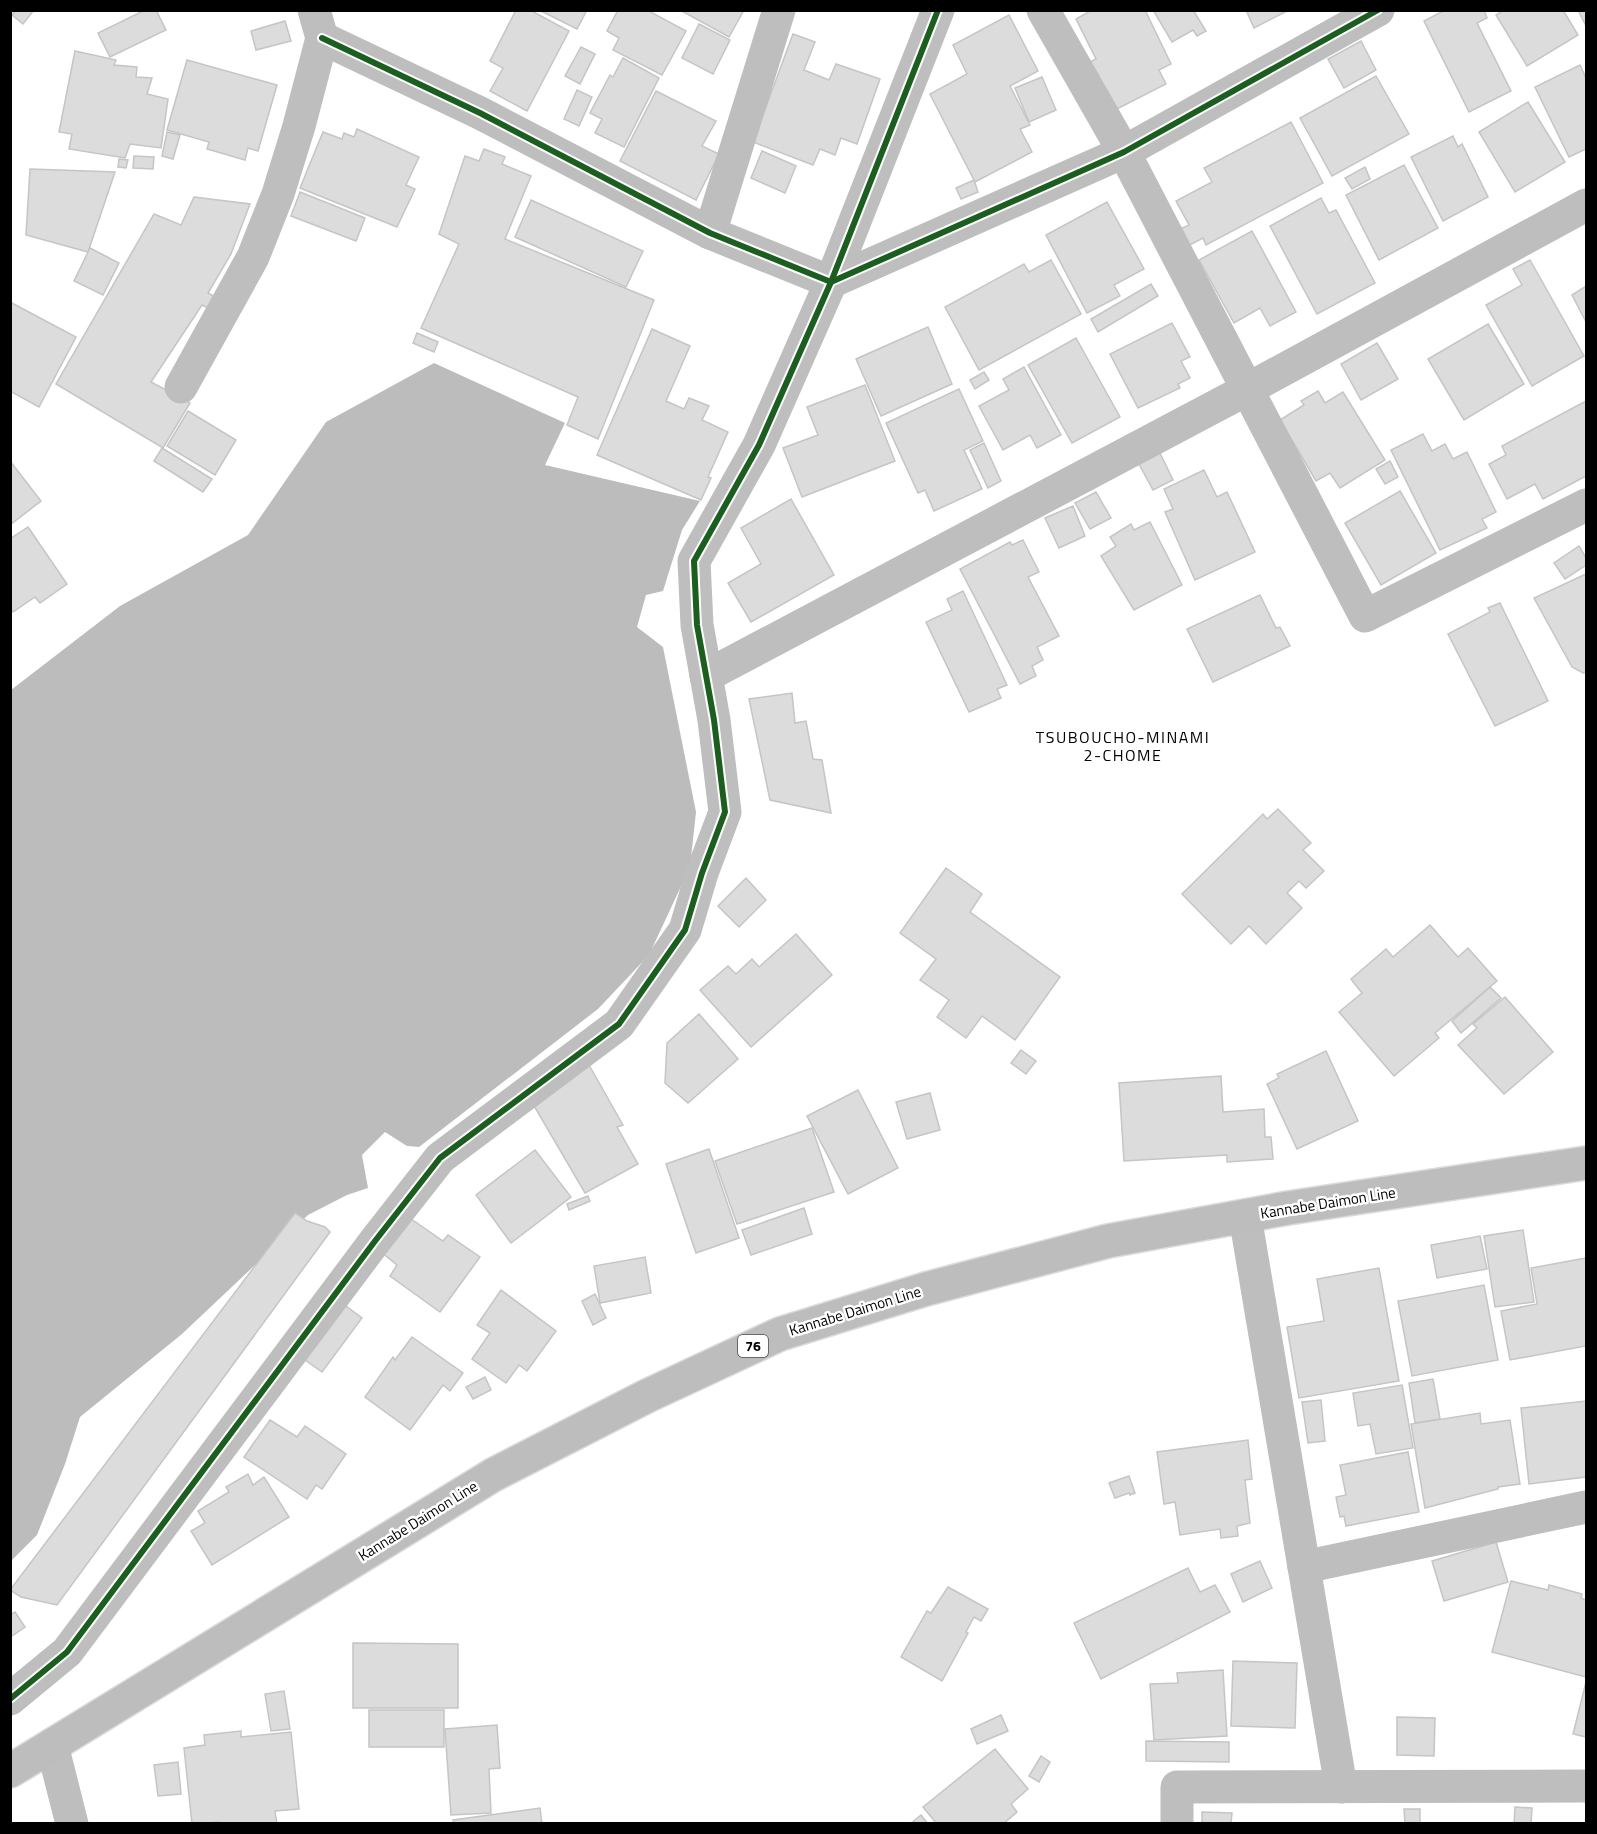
<svg xmlns="http://www.w3.org/2000/svg" width="1597" height="1834" font-family="'Titillium Web',sans-serif">
<style>
.water{fill:#bcbcbc}
.building{fill:#dcdcdc;stroke:#c5c5c5;stroke-width:1.5}
.lines{fill:none;stroke-linecap:round;stroke-linejoin:round}
.primary-casing{stroke:#dbdbdb;stroke-width:36}
.minor{stroke:#bebebe;stroke-width:33}
.primary{stroke:#bdbdbd;stroke-width:33}
.cycleway-casing{stroke:#fff;stroke-width:10}
.cycleway{stroke:#1b5e20;stroke-width:6}
.labels{text-anchor:middle;stroke-width:5;stroke-linejoin:round;paint-order:stroke}
.shield{fill:#fff;stroke:#4c4c4c;stroke-width:1.5}
.shield-label{font-size:14px;font-weight:bold;fill:#000}
.street-label{font-size:15px;fill:#000;stroke:#fff}
.neighbourhood-label{font-size:16px;letter-spacing:1.5px;fill:#000;stroke:#fff}
</style>
<rect width="100%" height="100%" fill="#fff"/>
<polygon class="water" points="434,363 565,423 545,465 700,501 682,530 663,591 646,595 637,627 663,647 696,812 690,867 649,955 598,1009 419,1147 407,1146 385,1132 362,1155 368,1188 347,1195 308,1215 182,1334 80,1417 65,1464 37,1535 11,1561 11,690 120,606 248,535 326,422"/>
<g class="building">
<polygon points="16,10 34,10 23,24 12,15"/>
<polygon points="145,10 156,10 166,30 110,57 98,33"/>
<polygon points="516,10 530,10 569,31 527,111 490,91 503,68 490,61"/>
<polygon points="539,10 587,10 577,29"/>
<polygon points="618,10 647,10 686,31 662,75 613,50 619,38 607,31"/>
<polygon points="680,10 744,10 729,37"/>
<polygon points="1092,10 1145,10 1171,64 1159,70 1166,84 1113,111 1088,63 1096,59 1076,19"/>
<polygon points="1153,10 1193,10 1206,31 1197,36 1193,30 1172,42"/>
<polygon points="1246,10 1289,10 1254,28"/>
<polygon points="1445,10 1484,10 1487,18 1477,23 1511,91 1469,112 1424,21"/>
<polygon points="1504,10 1563,10 1578,35 1527,66 1496,15"/>
<polygon points="1578,10 1586,10 1586,26"/>
<polygon points="1009,15 1038,71 1010,86 1030,125 1020,129 1032,152 975,182 930,94 967,74 953,45"/>
<polygon points="285,21 291,41 256,50 251,31"/>
<polygon points="699,24 730,40 713,74 682,58"/>
<polygon points="793,34 815,42 804,70 829,80 836,64 880,79 857,144 841,138 835,155 820,149 813,165 753,142"/>
<polygon points="1361,41 1376,70 1344,88 1328,59"/>
<polygon points="581,47 595,54 580,84 565,76"/>
<polygon points="75,51 116,60 114,65 137,67 136,77 152,78 147,94 168,99 161,148 130,144 125,158 69,149 72,134 59,132"/>
<polygon points="623,58 659,78 624,147 595,133 602,119 590,113 610,75 613,77"/>
<polygon points="187,60 277,85 258,151 248,148 245,160 207,149 209,142 167,130"/>
<polygon points="1580,65 1586,78 1586,149 1569,157 1535,87"/>
<polygon points="1376,76 1409,134 1332,176 1300,118"/>
<polygon points="1042,77 1056,110 1029,122 1015,88"/>
<polygon points="577,90 592,97 579,126 564,119"/>
<polygon points="656,91 716,121 702,146 719,154 696,200 620,161"/>
<polygon points="1528,102 1565,162 1515,192 1479,132"/>
<polygon points="1291,122 1323,183 1206,245 1203,238 1188,246 1180,229 1189,225 1176,201 1212,182 1204,168"/>
<polygon points="357,129 419,157 406,185 415,189 397,227 300,188 323,132 342,139 344,133 354,137"/>
<polygon points="167,132 180,135 173,159 162,156"/>
<polygon points="1453,136 1458,147 1462,144 1488,197 1443,221 1411,157"/>
<polygon points="484,149 505,157 502,164 531,176 505,239 654,300 598,439 567,425 578,397 421,328 459,244 439,234 465,156 479,161"/>
<polygon points="762,151 796,166 785,193 751,178"/>
<polygon points="134,156 154,157 153,169 133,168"/>
<polygon points="119,159 128,160 126,168 118,167"/>
<polygon points="1404,165 1438,228 1379,260 1346,195"/>
<polygon points="1365,167 1370,179 1352,189 1345,178"/>
<polygon points="30,169 115,172 88,252 26,235"/>
<polygon points="974,180 978,192 961,199 956,188"/>
<polygon points="300,192 365,218 356,241 291,216"/>
<polygon points="194,197 250,204 231,254 208,293 215,297 208,308 202,305 151,382 190,403 163,448 56,384 154,214 181,225"/>
<polygon points="1321,198 1329,213 1336,210 1375,283 1317,314 1270,226"/>
<polygon points="531,200 643,251 626,287 515,237"/>
<polygon points="1107,202 1144,269 1114,285 1120,296 1087,313 1046,235"/>
<polygon points="1252,231 1296,312 1270,326 1260,308 1234,323 1199,260"/>
<polygon points="90,248 119,263 103,295 74,281"/>
<polygon points="1051,260 1081,314 979,370 945,307 1024,264 1029,272"/>
<polygon points="1530,260 1584,356 1532,386 1486,305 1522,285 1513,269"/>
<polygon points="1151,284 1158,296 1098,332 1091,319"/>
<polygon points="1586,286 1586,322 1572,295"/>
<polygon points="10,302 76,337 39,407 10,391"/>
<polygon points="1172,323 1190,357 1181,361 1190,378 1178,384 1180,388 1138,408 1110,354"/>
<polygon points="1488,324 1524,384 1464,420 1428,359"/>
<polygon points="928,327 952,384 881,416 856,359"/>
<polygon points="652,329 690,346 666,401 684,409 689,398 709,406 702,420 728,432 708,477 711,478 701,500 597,455"/>
<polygon points="417,333 438,342 434,352 413,343"/>
<polygon points="1076,338 1120,417 1072,443 1028,365"/>
<polygon points="1377,343 1398,379 1361,400 1341,364"/>
<polygon points="1024,367 1061,435 1037,448 1030,435 1003,450 979,406 1009,390 1003,379"/>
<polygon points="984,372 989,380 975,389 970,380"/>
<polygon points="865,385 895,461 802,497 783,448 818,435 807,407"/>
<polygon points="959,389 983,441 964,450 982,489 934,511 925,490 918,493 886,423"/>
<polygon points="1318,391 1325,403 1343,392 1385,460 1340,488 1330,473 1316,481 1280,420 1304,405 1301,401"/>
<polygon points="1586,401 1586,476 1543,499 1535,484 1507,499 1489,464 1506,455 1502,446"/>
<polygon points="188,411 236,440 215,475 167,446"/>
<polygon points="1423,434 1432,451 1445,444 1453,459 1467,452 1496,512 1482,519 1487,528 1440,550 1391,450"/>
<polygon points="984,443 1001,481 988,488 970,450"/>
<polygon points="162,448 212,479 203,492 154,461"/>
<polygon points="1160,453 1173,480 1153,490 1139,464"/>
<polygon points="10,461 41,501 10,525"/>
<polygon points="1390,461 1398,477 1385,484 1376,469"/>
<polygon points="1204,470 1217,497 1227,492 1255,552 1195,580 1165,512 1173,509 1164,489"/>
<polygon points="1400,491 1436,553 1381,585 1345,523"/>
<polygon points="1096,492 1111,518 1090,529 1075,503"/>
<polygon points="791,499 834,575 751,622 728,583 761,564 741,528"/>
<polygon points="1073,506 1085,536 1059,548 1045,518"/>
<polygon points="1150,522 1182,585 1134,610 1101,556 1116,546 1110,537 1131,524 1134,530"/>
<polygon points="28,527 67,584 40,603 35,597 13,612 10,608 10,539"/>
<polygon points="1023,540 1039,572 1028,577 1059,636 1037,647 1043,660 1032,666 1036,676 1020,684 960,569 1010,542 1012,545"/>
<polygon points="1579,546 1586,558 1586,565 1565,579 1554,563"/>
<polygon points="1586,574 1586,672 1583,673 1572,667 1534,598"/>
<polygon points="963,591 1007,685 997,689 1001,698 969,712 926,622 952,610 947,599"/>
<polygon points="1260,595 1276,628 1280,627 1290,646 1213,682 1187,629"/>
<polygon points="1500,603 1548,701 1495,726 1448,634 1490,612 1488,608"/>
<polygon points="792,693 795,723 806,721 813,759 822,760 831,813 770,800 749,699"/>
<polygon points="1278,809 1311,843 1303,850 1324,871 1306,888 1299,881 1287,893 1302,908 1266,944 1249,926 1231,944 1182,894 1263,814 1267,819"/>
<polygon points="946,868 982,894 970,912 1060,977 1015,1040 982,1016 966,1038 937,1017 949,1000 920,980 936,959 900,933"/>
<polygon points="746,878 766,900 739,927 718,906"/>
<polygon points="1430,925 1458,957 1468,948 1497,981 1435,1033 1439,1038 1394,1076 1339,1012 1362,993 1351,979 1386,949 1393,957"/>
<polygon points="796,934 832,975 751,1047 700,990 728,966 736,974 752,959 759,967"/>
<polygon points="1490,987 1501,998 1461,1033 1452,1021"/>
<polygon points="1505,997 1553,1052 1504,1094 1458,1045 1477,1028 1473,1024"/>
<polygon points="699,1014 738,1059 688,1103 665,1083 667,1043"/>
<polygon points="1021,1050 1036,1061 1026,1074 1011,1063"/>
<polygon points="1326,1051 1358,1121 1297,1149 1267,1084 1279,1078 1277,1074"/>
<polygon points="589,1065 623,1125 617,1127 638,1164 585,1193 530,1099"/>
<polygon points="1221,1076 1223,1112 1264,1109 1265,1137 1271,1137 1273,1159 1227,1162 1227,1155 1124,1161 1119,1083"/>
<polygon points="858,1090 898,1168 848,1194 807,1116"/>
<polygon points="930,1093 940,1130 907,1139 896,1102"/>
<polygon points="812,1128 834,1192 737,1224 715,1161"/>
<polygon points="709,1149 739,1238 696,1253 666,1164"/>
<polygon points="535,1150 571,1197 511,1243 476,1195"/>
<polygon points="588,1196 590,1201 569,1210 567,1204"/>
<polygon points="804,1208 812,1234 751,1255 742,1230"/>
<polygon points="295,1213 307,1221 325,1227 330,1232 57,1605 21,1597 10,1590"/>
<polygon points="407,1216 443,1241 448,1235 480,1257 440,1312 390,1276 397,1265 381,1252"/>
<polygon points="1523,1230 1534,1302 1495,1307 1484,1236"/>
<polygon points="1480,1236 1487,1269 1437,1278 1431,1245"/>
<polygon points="645,1257 651,1293 600,1303 594,1266"/>
<polygon points="1586,1258 1586,1346 1510,1360 1501,1311 1537,1304 1531,1268"/>
<polygon points="1379,1268 1399,1381 1299,1398 1287,1327 1324,1321 1317,1279"/>
<polygon points="1484,1285 1498,1360 1412,1376 1398,1301"/>
<polygon points="501,1290 556,1331 527,1371 519,1365 506,1383 472,1359 490,1333 477,1325"/>
<polygon points="595,1294 606,1318 593,1325 582,1301"/>
<polygon points="342,1303 362,1318 322,1372 301,1357"/>
<polygon points="412,1337 463,1373 450,1391 443,1385 410,1430 365,1397 393,1357 395,1360"/>
<polygon points="485,1377 491,1390 473,1399 466,1387"/>
<polygon points="1433,1379 1440,1419 1415,1423 1409,1383"/>
<polygon points="1402,1385 1413,1448 1376,1454 1370,1424 1358,1426 1353,1393"/>
<polygon points="1321,1400 1325,1441 1308,1443 1302,1402"/>
<polygon points="1586,1401 1586,1477 1529,1484 1521,1408"/>
<polygon points="1480,1413 1481,1424 1510,1420 1520,1484 1498,1487 1498,1489 1425,1508 1411,1424"/>
<polygon points="270,1420 297,1437 305,1426 346,1454 322,1489 316,1485 307,1499 244,1457"/>
<polygon points="1248,1440 1252,1479 1245,1480 1250,1523 1237,1526 1238,1536 1221,1538 1220,1529 1180,1535 1175,1502 1164,1504 1157,1452"/>
<polygon points="1408,1452 1419,1512 1346,1526 1344,1516 1340,1517 1336,1497 1346,1495 1340,1465"/>
<polygon points="248,1474 253,1485 264,1477 289,1517 212,1565 191,1531 205,1523 198,1511 229,1492 226,1487"/>
<polygon points="1129,1476 1135,1493 1130,1495 1129,1493 1115,1498 1109,1483"/>
<polygon points="1496,1542 1508,1582 1444,1601 1432,1561"/>
<polygon points="1260,1561 1272,1588 1243,1602 1231,1574"/>
<polygon points="1188,1568 1200,1592 1215,1585 1230,1612 1101,1679 1074,1623"/>
<polygon points="1511,1581 1548,1590 1549,1585 1582,1594 1581,1598 1586,1600 1586,1677 1492,1652"/>
<polygon points="948,1587 988,1609 981,1621 974,1617 966,1632 968,1633 942,1681 901,1657 927,1611 931,1613"/>
<polygon points="15,1612 25,1627 12,1636 10,1634 10,1615"/>
<polygon points="353,1643 458,1644 458,1708 353,1708"/>
<polygon points="1233,1661 1297,1663 1295,1728 1231,1726"/>
<polygon points="1223,1670 1227,1736 1154,1740 1150,1684 1178,1683 1177,1673"/>
<polygon points="1586,1682 1586,1737 1573,1734"/>
<polygon points="284,1691 290,1729 271,1731 265,1694"/>
<rect x="369" y="1710" width="75" height="37"/>
<polygon points="1001,1715 1008,1731 977,1744 971,1729"/>
<polygon points="1397,1717 1435,1718 1434,1756 1397,1755"/>
<polygon points="497,1725 500,1768 489,1769 491,1813 451,1815 445,1729"/>
<polygon points="241,1731 241,1737 291,1732 299,1809 275,1811 277,1824 219,1824 219,1822 192,1824 184,1748 205,1745 204,1735"/>
<polygon points="1146,1741 1229,1742 1229,1762 1146,1761"/>
<polygon points="995,1749 1028,1789 1011,1804 1017,1812 1003,1824 937,1824 923,1807"/>
<polygon points="1041,1756 1050,1762 1039,1782 1029,1776"/>
<polygon points="178,1762 181,1794 158,1796 154,1765"/>
<polygon points="1515,1807 1532,1808 1531,1824 1514,1824"/>
<polygon points="540,1808 542,1824 454,1824 453,1820"/>
<polygon points="1404,1809 1420,1809 1420,1824 1405,1824"/>
<polygon points="1202,1812 1232,1813 1231,1824 1202,1824"/>
<polygon points="921,1815 928,1824 910,1824"/>
</g>
<g class="lines">
<defs>
<polyline id="primary" points="10,1771 493,1475 647,1396 780,1334 926,1289 1108,1241 1288,1208 1586,1163"/>
</defs>
<use href="#primary" class="primary-casing"/>
<g class="minor">
<polyline points="1043,10 1124,152 1365,616 1586,505"/>
<polyline points="322,38 480,113 710,233 831,282 1124,152 1378,10"/>
<polyline points="710,233 779,10"/>
<polyline points="181,387 253,257 278,194 299,126 322,38 314,10"/>
<polyline points="706,676 1246,390 1586,205"/>
<polyline points="1245,1216 1341,1787"/>
<polyline points="1304,1567 1586,1507"/>
<polyline points="10,1699 67,1652 375,1241 440,1158 619,1024 685,930 702,873 725,812 714,720 697,625 694,561 759,445 831,282 938,10"/>
<polyline points="52,1745 72,1824"/>
<polyline points="1177,1824 1177,1787 1586,1786"/>
</g>
<use href="#primary" class="primary"/>
<defs>
<g id="cycleway">
<polyline points="322,38 480,113 710,233 831,282 1124,152 1378,10"/>
<polyline points="10,1699 67,1652 375,1241 440,1158 619,1024 685,930 702,873 725,812 714,720 697,625 694,561 759,445 831,282 938,10"/>
</g>
</defs>
<use href="#cycleway" class="cycleway-casing"/>
<use href="#cycleway" class="cycleway"/>
</g>
<g class="labels">
<rect class="shield" x="738" y="1335" width="30" height="22" rx="4.5"/>
<g class="shield-label">
<text x="753" y="1351">76</text>
</g>
<g class="street-label">
<text transform="translate(1328 1203) rotate(-9)" y="5">Kannabe Daimon Line</text>
<text transform="translate(855 1311) rotate(-17)" y="5">Kannabe Daimon Line</text>
<text transform="translate(418 1521) rotate(-32)" y="5">Kannabe Daimon Line</text>
</g>
<g class="neighbourhood-label">
<text x="1123" y="743">TSUBOUCHO-MINAMI<tspan x="1123" dy="18">2-CHOME</tspan></text>
</g>
</g>
<rect width="1597" height="1834" fill="none" stroke="#000000" stroke-width="24"/>
</svg>
